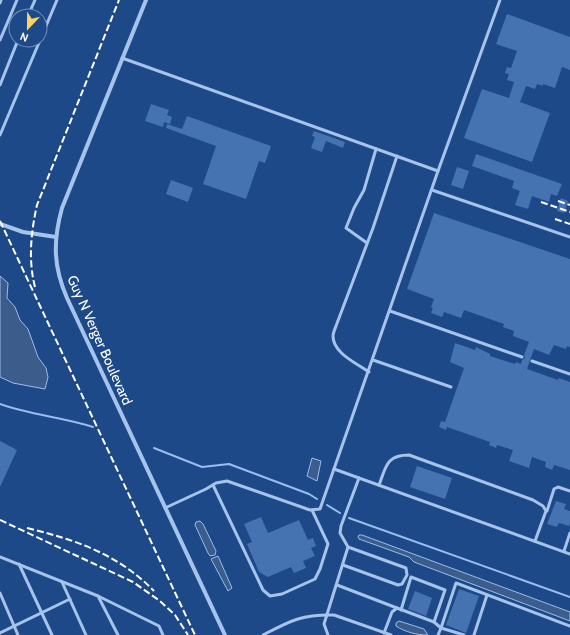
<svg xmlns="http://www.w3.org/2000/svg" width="570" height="635" font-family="Cabin,sans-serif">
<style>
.water{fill:#3c5d8b;stroke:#99beed}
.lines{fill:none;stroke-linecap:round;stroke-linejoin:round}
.stream{stroke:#99beed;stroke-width:2}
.building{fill:#4572b1}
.lane{stroke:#a6c4eb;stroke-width:3}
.street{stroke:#a6c4eb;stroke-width:4}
.rail{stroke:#fff;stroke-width:2;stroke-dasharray:7 3;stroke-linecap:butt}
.labels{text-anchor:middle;stroke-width:3;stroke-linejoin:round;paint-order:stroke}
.street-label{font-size:14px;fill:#fff;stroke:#1d4988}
</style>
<rect width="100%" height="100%" fill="#1d4988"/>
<g class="water">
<polygon points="0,276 8,283 7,298 15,307 20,320 28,329 38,357 46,368 48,377 45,389 13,383 0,377"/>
<polygon points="312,458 321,461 317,481 307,476"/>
<polygon points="200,521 203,524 216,551 215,555 210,556 208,553 195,525 196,522"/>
<polygon points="359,535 362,535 570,612 570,621 414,562 409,557 359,539 358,537"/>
<polygon points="218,556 232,588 228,591 211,559"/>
<path d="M399 621 424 629 428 635C417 635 405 632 396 626V623Z"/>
</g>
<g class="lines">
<g class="stream">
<path d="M0 404C30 415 62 417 93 427"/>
<polyline points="154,448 202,467 229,464 309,494 317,499"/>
<polyline points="327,505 340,513"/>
<polyline points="349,518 570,597"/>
</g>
</g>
<g class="building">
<polygon points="507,14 570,37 570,70 562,67 555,88 543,84 543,86 537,84 535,89 526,86 520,102 550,113 532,162 464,138 482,89 509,98 514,82 507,80 509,74 505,73 507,67 511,68 517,51 496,44"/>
<polygon points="151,104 169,110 167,115 172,117 170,124 164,122 163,127 145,121"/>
<polygon points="187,116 271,146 265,163 259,161 246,199 203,184 216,146 166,128 167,124 182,129"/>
<polygon points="314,131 345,142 343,148 326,141 322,152 311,148 315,137 312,136"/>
<polygon points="476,154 562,184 557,196 551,194 549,202 532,196 528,209 515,205 520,191 512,188 514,181 472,166"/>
<polygon points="457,167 469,171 463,189 451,185"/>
<polygon points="171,180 193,188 188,202 166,194"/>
<polygon points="561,198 568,201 564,213 557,211"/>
<polygon points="434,213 570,259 570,347 567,346 566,349 554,345 549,355 534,349 527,369 558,380 559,378 570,382 570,470 554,465 552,470 545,467 546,462 532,457 529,468 509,461 513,450 497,445 496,448 489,445 490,442 447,427 446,430 439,427 441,421 445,422 464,368 450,362 455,343 475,350 476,347 490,354 490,356 515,364 516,362 521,364 522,360 525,358 524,355 529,342 513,336 514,331 503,327 504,324 464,310 461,318 444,312 442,317 431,313 433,308 431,307 434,299 407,289"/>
<polygon points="0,441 17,450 0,487"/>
<polygon points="417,466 452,478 445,499 410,487"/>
<polygon points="556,501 566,504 564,509 570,511 570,523 569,526 559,523 557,527 547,524"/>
<polygon points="261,517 268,533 299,520 308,540 313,538 316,546 311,548 315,556 303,561 306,568 294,573 291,567 268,577 259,572 247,544 252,542 244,524"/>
<polygon points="459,589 479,596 466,633 446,625"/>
<polygon points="415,591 432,598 426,616 408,609"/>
</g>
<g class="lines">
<g class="lane">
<polyline points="0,3 1,0"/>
<polyline points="28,16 35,0"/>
<polyline points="0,40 17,0"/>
<polyline points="122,58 438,171 320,509 310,510 227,481 216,483 206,489 165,508"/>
<polyline points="0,85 18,40"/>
<polyline points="0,135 57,0"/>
<polyline points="438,171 500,0"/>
<polyline points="432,190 570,237"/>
<polyline points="367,243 346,228 354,208 364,190 376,149"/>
<polyline points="390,311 522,357"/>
<polyline points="373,360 451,387"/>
<polyline points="532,361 570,374"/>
<path d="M369 372C356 363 333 353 333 336 333 333 335 329 336 326L373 228 397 156"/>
<polyline points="334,469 570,554"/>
<polyline points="213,485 263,590 270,596 282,594 315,579 320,569 328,544 312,510"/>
<path d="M379 485C386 467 386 455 409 455L533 500 543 506 546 511 535 541"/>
<polyline points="547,511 554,489 558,487 570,491"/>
<polyline points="564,551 570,533"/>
<polyline points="0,557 98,596 118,635"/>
<polyline points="19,564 52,635"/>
<polyline points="343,565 398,585 402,584 407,575 406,568 348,547"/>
<polyline points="62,582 86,635"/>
<polyline points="337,585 397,608"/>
<polyline points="0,593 18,635"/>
<polyline points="98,596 159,626 163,635"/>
<polyline points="401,610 411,577 445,590 434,622"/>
<polyline points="0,633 70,599"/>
<polyline points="384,633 392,612 397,608 434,622 441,628 438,635"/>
<path d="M263 635C290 621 302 614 334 615L391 635"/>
<polyline points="328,635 324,624 348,547 340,533 341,526 359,478"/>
<polyline points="464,635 441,628 456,583 570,626"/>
<polyline points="474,635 487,595"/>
</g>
<g class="street">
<path d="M146 0 62 208C53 241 53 266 67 298L225 635"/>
<polyline points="0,224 23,232 56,237"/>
</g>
<g class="rail">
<polyline points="558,201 570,205"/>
<polyline points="541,202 570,212"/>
<polyline points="555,219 570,224"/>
<polyline points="0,221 195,635"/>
<path d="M35 287C28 260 31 232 37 205L119 0"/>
<polyline points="0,520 133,582 160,601 175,615 188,635"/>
<path d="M27 528C76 540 118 554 154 591"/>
</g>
</g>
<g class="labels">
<g class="street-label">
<text transform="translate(100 340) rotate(66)" y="5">Guy N Verger Boulevard</text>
</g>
</g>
<g transform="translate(28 28) rotate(202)"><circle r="19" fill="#1d4988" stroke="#7792b8"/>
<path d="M0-3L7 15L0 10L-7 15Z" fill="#fbd364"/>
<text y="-6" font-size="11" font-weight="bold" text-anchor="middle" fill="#ffffff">N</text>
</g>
</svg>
